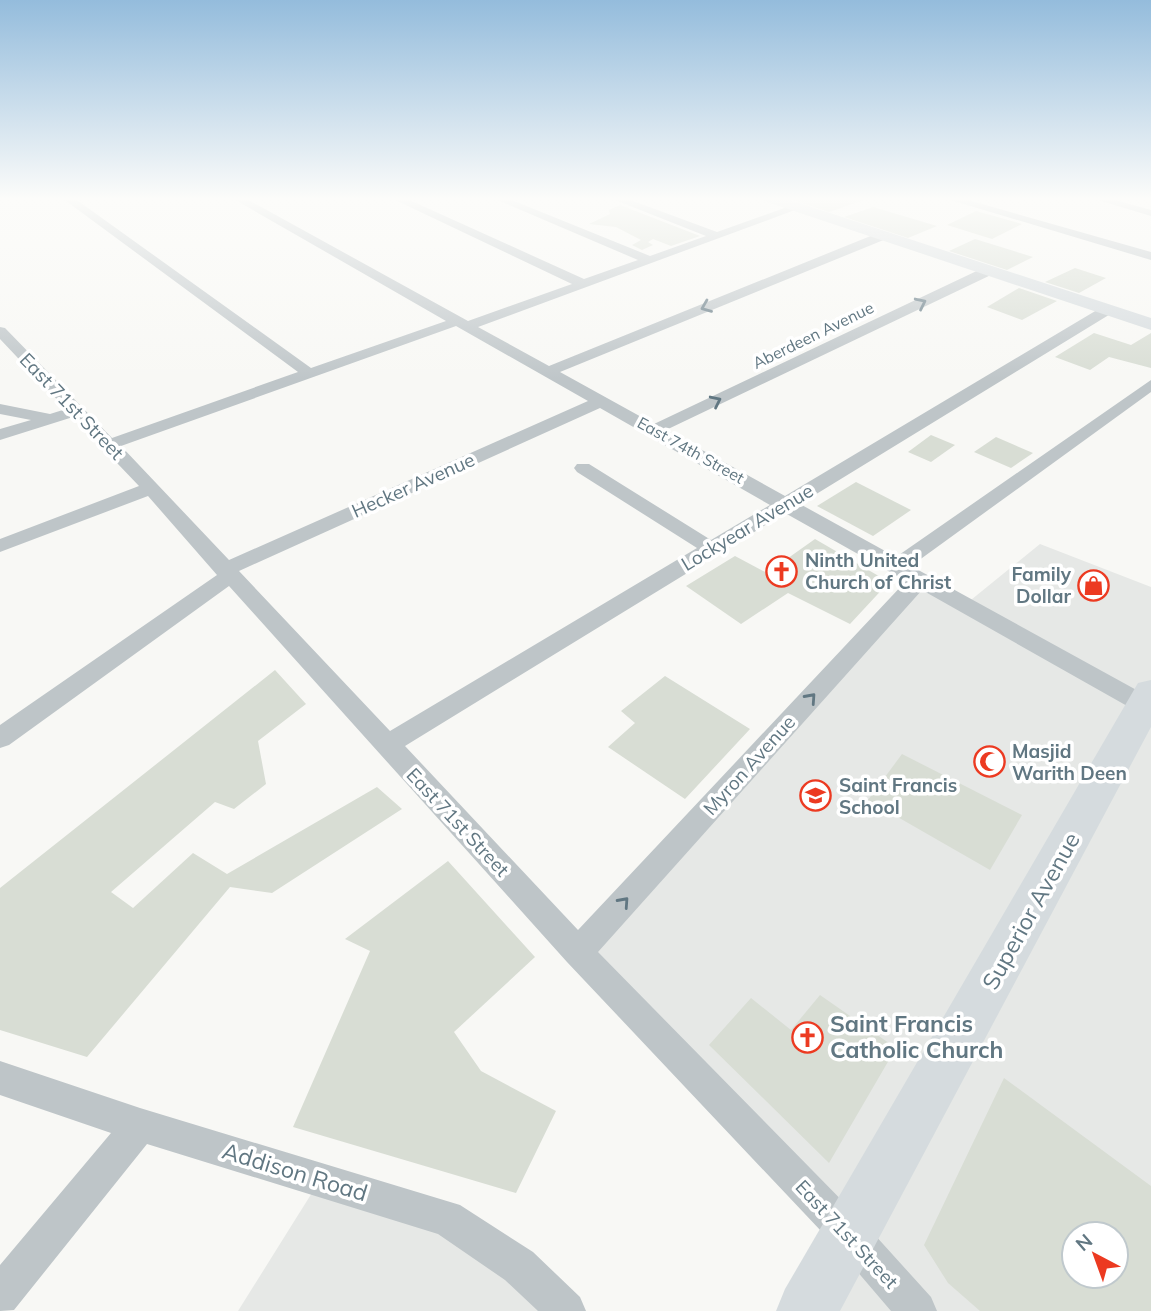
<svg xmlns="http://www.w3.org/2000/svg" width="1151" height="1311" font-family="Mulish,sans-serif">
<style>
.built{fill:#e6e8e6;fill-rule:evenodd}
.green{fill:#d8ddd4;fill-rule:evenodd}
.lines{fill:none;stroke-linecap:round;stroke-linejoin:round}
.minor{fill:#bec5c8;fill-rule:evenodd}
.secondary{fill:#d5dbde;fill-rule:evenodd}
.primary{fill:#d5dbde;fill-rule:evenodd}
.oneway{stroke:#617782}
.labels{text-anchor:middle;stroke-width:7;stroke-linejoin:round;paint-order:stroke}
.far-street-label{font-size:16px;fill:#617782;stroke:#fff}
.street-label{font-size:19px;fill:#617782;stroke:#fff}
.poi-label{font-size:19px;font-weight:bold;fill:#617782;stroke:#fff;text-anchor:start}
.near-street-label{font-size:23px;fill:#617782;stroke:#fff}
.near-poi-label{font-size:23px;font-weight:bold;fill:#617782;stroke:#fff;text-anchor:start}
</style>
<rect width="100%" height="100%" fill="#f8f8f5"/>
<g class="built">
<path d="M1040 544 1151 587V1311H806L851 1235 578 952 920 579 966 604ZM1074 1234H1116V1276H1074Z"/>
<polygon points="320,1180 447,1218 566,1311 238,1311"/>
</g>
<g class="green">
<polygon points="786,198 870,198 829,212"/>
<polygon points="620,205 700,236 671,246 653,239 648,242 653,245 642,250 632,245 641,240 616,227 589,224 610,214 609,210"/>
<polygon points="873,207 937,226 908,238 844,217"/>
<polygon points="976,211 1022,224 992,239 947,225"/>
<polygon points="975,239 1033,257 1007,270 949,251"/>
<polygon points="1075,268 1106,278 1079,293 1045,282"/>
<polygon points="1019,288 1057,301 1022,320 987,307"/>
<polygon points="1094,333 1131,345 1151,333 1151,368 1109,357 1090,370 1055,357"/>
<polygon points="931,435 955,445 931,462 908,452"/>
<polygon points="996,437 1033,453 1011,468 974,452"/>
<polygon points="856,482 911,510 873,536 817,506"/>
<polygon points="815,539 889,582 850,624 788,593 741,624 686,586 735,556 767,573"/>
<polygon points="275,670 306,704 258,741 266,784 234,809 215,802 111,892 133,908 193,853 227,874 377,787 402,809 272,893 230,887 87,1057 0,1030 0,888"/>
<polygon points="665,676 750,729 685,799 608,747 635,723 621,711"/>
<polygon points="902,754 1022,815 990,870 868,800"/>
<polygon points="448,861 535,957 454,1032 481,1071 556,1111 516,1193 293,1127 370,951 345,939"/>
<polygon points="820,995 896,1048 829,1163 709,1045 751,998 791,1030"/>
<path d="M1004 1078 1151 1186V1311H980L948 1283 924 1245ZM1116 1234V1276H1074V1234Z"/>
</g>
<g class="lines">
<g class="minor">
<path d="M62 198H74L311 368 446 321 232 198H245L468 321 572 284 391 198H405L584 279 638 260 493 198H507L650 256 706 236 610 198H625L717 232 793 205 803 207 478 327 549 366 878 233H886V239L560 372 654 424 983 268H993V274L666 430 785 496 1102 307H1112V313L800 504 896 557 1151 380V392L911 566 1151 698V712L1144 714 1136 711 922 590 598 952 864 1223 931 1297 937 1311H891L838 1249 567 962 229 586 9 745 0 748V725L217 575 148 496 0 552V539L139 486 73 417 0 440V429L31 420 0 414V404L50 414 66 409 0 339V327L5 328 112 438 298 372ZM456 326 588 401 229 560 121 446ZM600 408 770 505 711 540 589 464H577L574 468 577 472 697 548 390 731 239 571ZM785 513 906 581 578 930 405 746Z"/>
<polygon points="944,198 961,198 1151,252 1151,260"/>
<polygon points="1091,198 1108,198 1151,210 1151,216"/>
<polygon points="0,1061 140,1108 460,1205 533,1252 580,1297 586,1311 538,1311 505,1280 438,1234 147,1144 14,1310 0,1311 0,1265 111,1133 0,1095"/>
</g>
<polygon class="secondary" points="761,198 784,198 1151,318 1151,330 764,201"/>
<polygon class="primary" points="1151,680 1151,727 840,1311 776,1311 785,1289 1138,683"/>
</g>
<defs><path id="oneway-chevron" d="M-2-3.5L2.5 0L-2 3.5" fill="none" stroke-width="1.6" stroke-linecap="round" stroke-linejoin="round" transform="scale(1.75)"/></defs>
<g class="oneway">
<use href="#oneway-chevron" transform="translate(921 303) rotate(-26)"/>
<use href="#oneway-chevron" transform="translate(706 307) rotate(158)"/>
<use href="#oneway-chevron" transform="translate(716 401) rotate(-26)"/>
<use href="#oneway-chevron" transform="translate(811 698) rotate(-48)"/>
<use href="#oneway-chevron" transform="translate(624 902) rotate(-48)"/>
</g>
<linearGradient id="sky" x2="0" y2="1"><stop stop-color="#94bcdc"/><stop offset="0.52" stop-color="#fcfcfa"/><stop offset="1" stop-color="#fcfcfa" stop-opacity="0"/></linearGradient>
<rect width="1151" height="382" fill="url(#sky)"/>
<defs>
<symbol id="church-ring" viewBox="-11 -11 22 22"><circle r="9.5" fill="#fff" stroke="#ec3a21" stroke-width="1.5"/><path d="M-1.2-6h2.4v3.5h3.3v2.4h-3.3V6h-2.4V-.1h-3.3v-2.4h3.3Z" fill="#ec3a21"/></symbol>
<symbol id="shop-ring" viewBox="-11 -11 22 22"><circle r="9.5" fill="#fff" stroke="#ec3a21" stroke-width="1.5"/><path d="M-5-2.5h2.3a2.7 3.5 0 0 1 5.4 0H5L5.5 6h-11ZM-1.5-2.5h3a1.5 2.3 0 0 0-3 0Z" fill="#ec3a21"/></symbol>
<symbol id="mosque-ring" viewBox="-11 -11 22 22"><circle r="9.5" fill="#fff" stroke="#ec3a21" stroke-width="1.5"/><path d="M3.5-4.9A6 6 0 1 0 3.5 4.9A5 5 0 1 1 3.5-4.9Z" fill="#ec3a21"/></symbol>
<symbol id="school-ring" viewBox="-11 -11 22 22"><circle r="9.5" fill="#fff" stroke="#ec3a21" stroke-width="1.5"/><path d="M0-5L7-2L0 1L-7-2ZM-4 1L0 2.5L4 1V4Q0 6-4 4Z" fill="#ec3a21"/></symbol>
</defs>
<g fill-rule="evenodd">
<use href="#church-ring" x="764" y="554" width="35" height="35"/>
<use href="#shop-ring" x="1076" y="568" width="35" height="35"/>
<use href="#mosque-ring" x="972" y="744" width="35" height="35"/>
<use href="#school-ring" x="798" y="778" width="35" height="35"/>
<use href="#church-ring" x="790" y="1020" width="35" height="35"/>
</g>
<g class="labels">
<g class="far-street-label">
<text transform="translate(813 335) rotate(-26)" y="6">Aberdeen Avenue</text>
<text transform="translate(691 450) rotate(29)" y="6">East 74th Street</text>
</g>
<g class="street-label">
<text transform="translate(72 406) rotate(46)" y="7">East 71st Street</text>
<text transform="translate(413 485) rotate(-24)" y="7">Hecker Avenue</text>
<text transform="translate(747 527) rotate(-31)" y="7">Lockyear Avenue</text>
<text transform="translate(749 765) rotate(-48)" y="7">Myron Avenue</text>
<text transform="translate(458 822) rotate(47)" y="7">East 71st Street</text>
<text transform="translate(847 1234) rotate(47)" y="7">East 71st Street</text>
</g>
<g class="poi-label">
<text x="805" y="567">Ninth United<tspan x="805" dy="22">Church of Christ</tspan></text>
<text x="1071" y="581" text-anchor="end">Family<tspan x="1071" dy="22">Dollar</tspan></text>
<text x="1012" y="758">Masjid<tspan x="1012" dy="22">Warith Deen</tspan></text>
<text x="839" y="792">Saint Francis<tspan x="839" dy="22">School</tspan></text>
</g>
<g class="near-street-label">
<text transform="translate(1031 911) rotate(-61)" y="8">Superior Avenue</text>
<text transform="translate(295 1172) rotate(17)" y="8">Addison Road</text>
</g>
<g class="near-poi-label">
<text x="830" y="1032">Saint Francis<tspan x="830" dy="26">Catholic Church</tspan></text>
</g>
</g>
<g transform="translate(1095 1255) rotate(319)"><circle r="33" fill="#ffffff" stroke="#c0c9cd" stroke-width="2"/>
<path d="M0-5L12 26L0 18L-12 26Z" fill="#ec3a21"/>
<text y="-10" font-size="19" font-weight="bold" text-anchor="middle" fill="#617782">N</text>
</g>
</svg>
